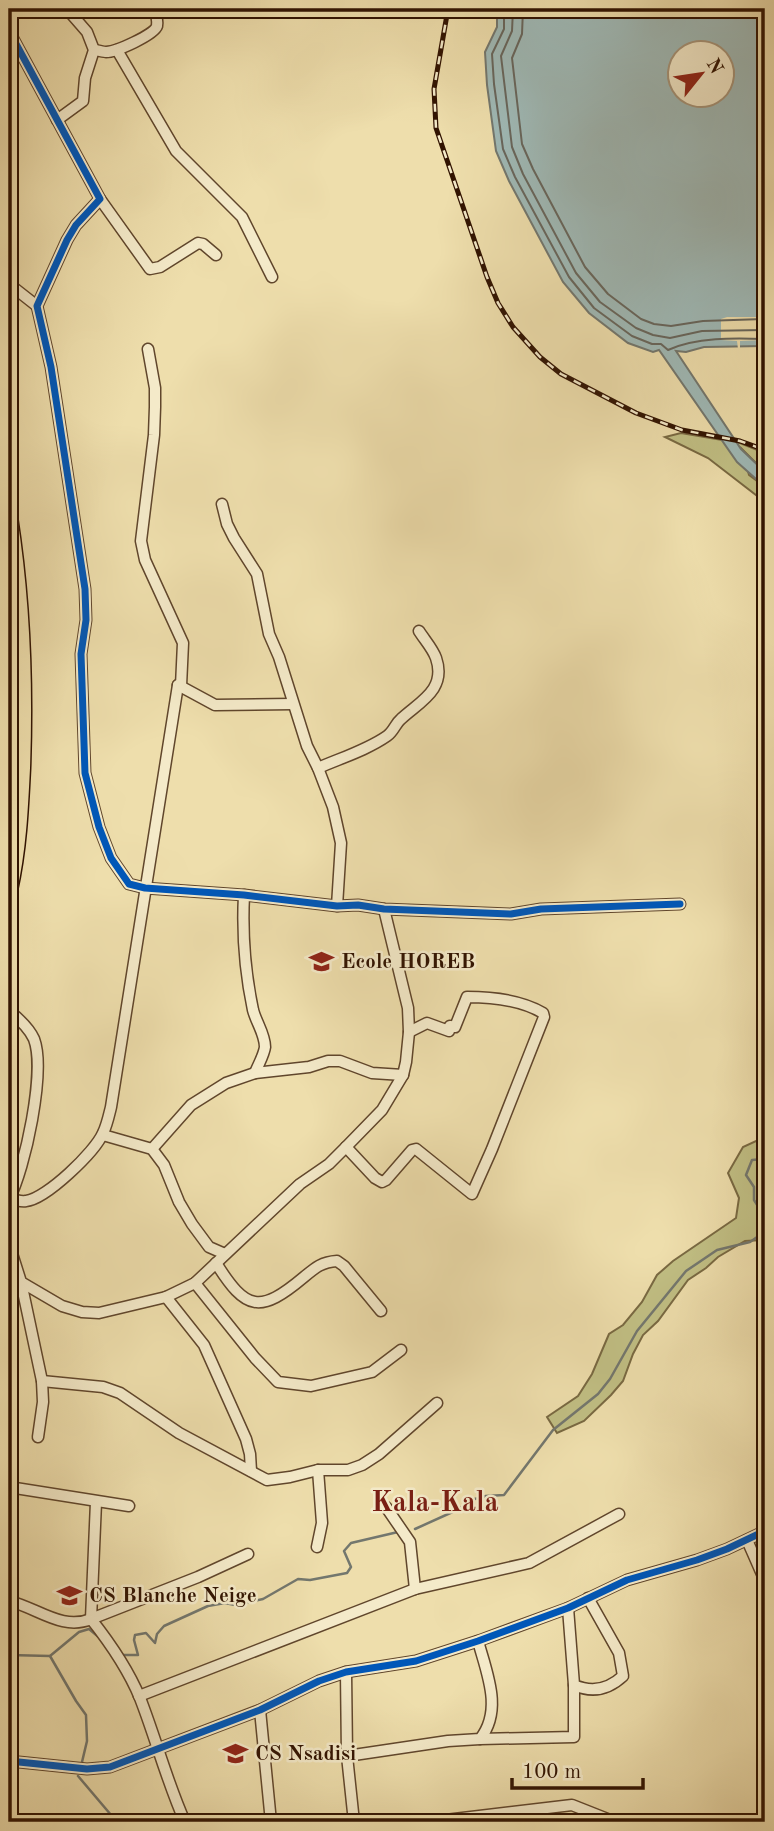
<svg xmlns="http://www.w3.org/2000/svg" width="774" height="1831" font-family="'Old Standard TT',serif">
<style>
.green{fill:#c1bf84;stroke:#796942;stroke-width:2}
.water{fill:#9fb9b6;stroke:#73776e;stroke-width:2;fill-rule:evenodd}
.pier{fill:#eedeac}
.lines{fill:none;stroke-linecap:round;stroke-linejoin:round}
.shore{stroke:#68665c;stroke-width:2}
.stream{stroke:#73776e;stroke-width:2.5}
.minor-casing{stroke:#60462c;stroke-width:13}
.trunk-casing{stroke:#311301;stroke-width:19}
.minor{stroke:#f4eac9;stroke-width:10}
.trunk{stroke:#eedeac;stroke-width:16}
.rail-casing{stroke:#311301;stroke-width:5}
.rail{stroke:#f4eac9;stroke-width:2.5;stroke-dasharray:8;stroke-linecap:butt}
.cycleway-casing{stroke:#f4eac9;stroke-width:11}
.cycleway{stroke:#0057b8;stroke-width:7}
.labels{text-anchor:middle;stroke-width:5;stroke-linejoin:round;paint-order:stroke}
.poi-label{font-size:21px;font-weight:bold;fill:#311301;stroke:#f4eac9;text-anchor:start}
.district-label{font-size:28px;font-weight:bold;fill:#7a1f14;stroke:#f4eac9}
</style>
<rect width="100%" height="100%" fill="#eedeac"/>
<filter id="stains"><feTurbulence type="fractalNoise" baseFrequency=".00286" numOctaves="4"/><feColorMatrix values="0 0 0 0 .2 0 0 0 0 .09 0 0 0 0 .02 0 0 0 .5 -.17"/></filter>
<radialGradient id="worn" r=".72"><stop offset=".6" stop-color="#630" stop-opacity="0"/><stop offset="1" stop-color="#630" stop-opacity=".3"/></radialGradient>
<g class="green">
<polygon points="681,433 740,443 765,453 765,472 742,449 749,475 765,487 765,502 708,458 665,437"/>
<polygon points="765,1137 765,1166 758,1170 765,1191 765,1235 763,1240 745,1241 718,1257 706,1268 688,1280 658,1321 643,1335 633,1354 623,1381 611,1395 584,1421 557,1433 547,1417 578,1396 592,1374 609,1334 623,1325 642,1302 657,1275 673,1261 736,1218 739,1198 728,1173 743,1147"/>
</g>
<path class="water" d="M497 9H765V346L704 347 686 352 676 351 741 449 765 472V487L737 462 659 350 653 352 628 343 589 313 563 282 509 181 496 151 487 85 485 52 497 27ZM680 52H722V94H680Z"/>
<polygon class="pier" points="727,317 765,317 765,340 740,341 740,349 738,349 737,341 721,340 721,319"/>
<g class="lines">
<g class="shore">
<path d="M504 9V29L492 54 494 84 503 149 515 177 569 277 594 308 632 336 652 344H661L668 350C696 337 734 338 765 339"/>
<polyline points="513,9 512,31 501,56 512,147 523,174 576,273 600,302 636,328 653,335 670,338 702,331 765,330"/>
<polyline points="523,9 522,34 512,58 522,144 533,169 585,267 608,294 641,319 654,324 671,326 703,321 765,319"/>
</g>
<g class="stream">
<polyline points="415,1529 457,1510 471,1500 486,1496 504,1495 553,1430 598,1394 610,1379 637,1331 686,1271 717,1250 750,1242 760,1235 764,1224 763,1214 754,1200 754,1187 746,1175 752,1160 765,1159"/>
<polyline points="9,1655 50,1656 76,1701 86,1715 87,1741 82,1762"/>
<polyline points="121,1655 138,1655 134,1640 135,1635 146,1633 155,1643 157,1634 164,1626 208,1606 225,1603 235,1605 263,1599 298,1579 310,1580 347,1573 351,1567 344,1551 351,1543 398,1532"/>
<polyline points="50,1656 79,1632 89,1629 101,1639"/>
<polyline points="78,1776 117,1822"/>
</g>
<defs>
<g id="minor">
<polyline points="9,31 100,199 76,225 67,240 37,306 51,367 85,589 86,620 81,654 85,773 99,827 111,858 129,884 145,888 244,895 337,906 358,905 384,909 511,914 541,909 680,904"/>
<path d="M94 50C96 50 104 52 106 52 116 52 154 35 157 26 158 20 156 14 154 9"/>
<polyline points="117,50 176,151 242,217 272,277"/>
<polyline points="57,120 83,101 85,78 94,50 87,32 67,9"/>
<polyline points="100,199 150,269 160,267 198,243 203,244 216,255"/>
<polyline points="9,284 37,306"/>
<polyline points="222,504 227,524 234,538 257,574 269,634 279,657 307,746 318,768 333,807 341,843 337,906"/>
<polyline points="178,685 215,705 293,704"/>
<path d="M318 768C341 758 367 750 387 736 394 731 395 724 401 719 419 702 447 690 436 658 433 649 424 639 419 631"/>
<path d="M244 895C242 933 245 972 253 1010 256 1022 265 1034 265 1047 264 1055 258 1065 255 1073"/>
<path d="M9 1011C18 1018 29 1028 34 1039 46 1071 25 1169 9 1199"/>
<polyline points="103,1135 152,1149 164,1165 179,1202 192,1224 209,1247 225,1254"/>
<path d="M346 1147 375 1178 382 1182 386 1180 412 1150 416 1149 472 1194 492 1149 544 1017 543 1013C521 1000 492 997 467 997L455 1027 450 1026 449 1031 427 1023 409 1032"/>
<polyline points="152,1149 191,1105 226,1083 255,1073 309,1067 328,1061 340,1061 372,1073 403,1075"/>
<path d="M10 1198C15 1200 20 1202 26 1201 46 1199 95 1152 103 1133 107 1125 109 1115 111 1107L178 685 181 686 183 643 145 560 141 541 154 435 155 407V388L148 349"/>
<polyline points="9,1244 21,1282 62,1306 82,1312 99,1313 166,1297 195,1283 300,1184 329,1164 346,1147 382,1110 403,1075 406,1062 409,1032 408,1008 384,909"/>
<path d="M216 1263C246 1311 260 1314 304 1277 316 1267 322 1262 337 1261L344 1266 381 1311"/>
<polyline points="21,1282 42,1381 43,1402 38,1437"/>
<polyline points="195,1283 255,1358 278,1382 311,1386 372,1372 401,1350"/>
<polyline points="166,1297 204,1345 246,1439 250,1454 251,1471"/>
<polyline points="42,1381 103,1387 120,1393 179,1433 267,1480 290,1477 318,1470 348,1470 362,1465 379,1454 437,1403"/>
<polyline points="9,1487 129,1506"/>
<polyline points="9,1502 13,1488"/>
<polyline points="96,1502 91,1619 198,1577 248,1554"/>
<polyline points="386,1507 410,1542 415,1589"/>
<polyline points="747,1540 765,1581"/>
<polyline points="317,1547 322,1523 318,1470"/>
<path d="M9 1601C38 1608 62 1631 91 1619 110 1643 128 1669 140 1698 156 1739 167 1782 185 1822"/>
<path d="M568 1608 574 1685C592 1693 608 1690 623 1676L619 1653 588 1598"/>
<polyline points="346,1672 347,1756 354,1822"/>
<polyline points="139,1696 415,1589 529,1563 619,1514"/>
<polyline points="260,1710 271,1822"/>
<polyline points="480,1739 574,1737 574,1685"/>
<path d="M347 1756 448 1741 480 1739C503 1710 487 1674 478 1641"/>
<polyline points="9,1761 87,1769 110,1767 260,1710 319,1681 346,1672 416,1661 478,1641 568,1608 627,1580 697,1560 727,1549 765,1531"/>
<polyline points="536,1811 537,1822"/>
<polyline points="429,1822 572,1805 615,1822"/>
</g>
<path id="trunk" d="M9 517C22 600 25 684 22 768 20 809 18 850 9 890"/>
</defs>
<use href="#minor" class="minor-casing"/>
<use href="#trunk" class="trunk-casing"/>
<use href="#minor" class="minor"/>
<use href="#trunk" class="trunk"/>
<defs>
<polyline id="rail" points="448,9 434,89 436,128 487,277 498,303 513,327 540,357 561,374 636,413 682,430 740,441 765,450"/>
</defs>
<use href="#rail" class="rail-casing"/>
<use href="#rail" class="rail"/>
<defs>
<g id="cycleway">
<polyline points="9,31 100,199 76,225 67,240 37,306 51,367 85,589 86,620 81,654 85,773 99,827 111,858 129,884 145,888 244,895 337,906 358,905 384,909 511,914 541,909 680,904"/>
<polyline points="9,1761 87,1769 110,1767 260,1710 319,1681 346,1672 416,1661 478,1641 568,1608 627,1580 697,1560 727,1549 765,1531"/>
</g>
</defs>
<use href="#cycleway" class="cycleway-casing"/>
<use href="#cycleway" class="cycleway"/>
</g>
<defs>
<symbol id="school-bare" viewBox="-9 -9 18 18"><path d="M0-5L7-2L0 1L-7-2ZM-4 1L0 2.5L4 1V4Q0 6-4 4Z" fill="#8f2418" stroke="#f4eac9" stroke-width="2.5" paint-order="stroke"/></symbol>
</defs>
<g fill-rule="evenodd">
<use href="#school-bare" x="304" y="944" width="35" height="35"/>
<use href="#school-bare" x="52" y="1578" width="35" height="35"/>
<use href="#school-bare" x="218" y="1736" width="35" height="35"/>
</g>
<g class="labels">
<g class="poi-label">
<text x="341" y="968">Ecole HOREB</text>
<text x="89" y="1602">CS Blanche Neige</text>
<text x="255" y="1760">CS Nsadisi</text>
</g>
<g class="district-label">
<text x="435" y="1511">Kala-Kala</text>
</g>
</g>
<rect width="774" height="1831" fill="none" stroke="#eedeac" stroke-width="35"/>
<rect x="10" y="10" width="753" height="1810" fill="none" stroke="#311301" stroke-width="3.5"/>
<rect x="18" y="18" width="739" height="1796" fill="none" stroke="#311301" stroke-width="2"/>
<g transform="translate(701 74) rotate(60)"><circle r="33" fill="#f4eac9" stroke="#a69479" stroke-width="2"/>
<path d="M0-5L12 26L0 18L-12 26Z" fill="#8f2418"/>
<text y="-10" font-size="19" font-weight="bold" text-anchor="middle" fill="#311301">N</text>
</g>
<path d="M512 1778v10h131v-10" fill="none" stroke="#311301" stroke-width="3.5"/>
<text x="522" y="1778" font-size="21" fill="#311301" stroke="#f4eac9" stroke-width="5" paint-order="stroke">100 m</text>
<rect width="100%" height="100%" filter="url(#stains)"/>
<rect width="100%" height="100%" fill="url(#worn)"/>
</svg>
